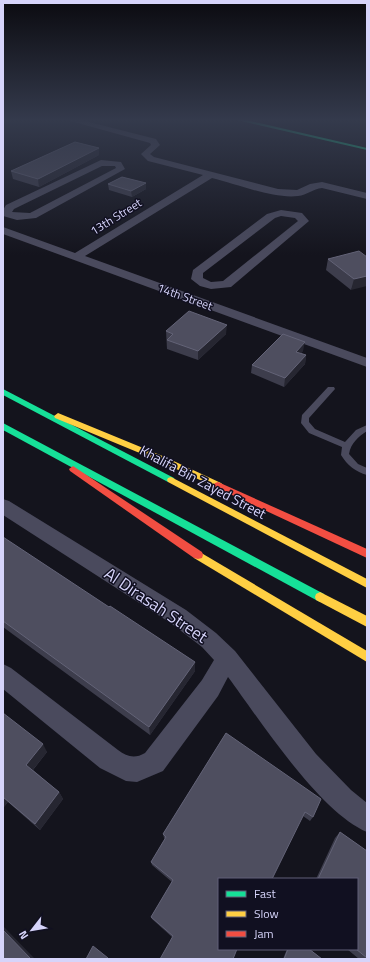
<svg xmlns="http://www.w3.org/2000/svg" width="370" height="962" font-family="'Titillium Web',sans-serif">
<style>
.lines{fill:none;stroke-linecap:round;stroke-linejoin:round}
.lane{fill:#4a4a5d;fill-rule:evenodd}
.street{fill:#4a4a5d;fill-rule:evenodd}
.fast{fill:#16e098;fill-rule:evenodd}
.slow{fill:#ffcf43;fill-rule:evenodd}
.jam{fill:#f24e42;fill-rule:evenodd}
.wall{fill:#3d3d4c}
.shaded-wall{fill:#262631}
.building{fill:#4e4e5f;stroke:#636377}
.labels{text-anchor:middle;stroke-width:3;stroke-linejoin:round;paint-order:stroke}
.far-street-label{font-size:12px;fill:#d6d4fa;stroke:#111021}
.street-label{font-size:14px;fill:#d6d4fa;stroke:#111021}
.near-street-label{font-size:17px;fill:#d6d4fa;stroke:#111021}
</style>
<rect width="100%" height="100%" fill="#14141d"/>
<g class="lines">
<path class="lane" d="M328 387H334L335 389 309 418V422L315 429 345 442 356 430 367 425V431C358 437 351 443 349 454L358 464 367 468V475C356 472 347 465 341 455L342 447 309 433 301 423 302 415Z"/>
<g class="street">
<path d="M67 120H81L156 139 160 145 150 154 154 157 278 189 297 190 310 184 322 182 367 193V199L322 188C313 189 307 195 298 196 273 199 237 184 212 178L85 256 367 358V367L3 234V227L75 253 203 175 148 161 141 154 151 145 150 143Z"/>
<path d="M101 160 121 162 125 169 36 218 17 220 3 216V210L6 205ZM102 166H115L116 168 30 213 12 212 14 209Z"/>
<path d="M281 210 302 213 309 221 231 287 211 289 200 286 191 279 193 270 267 214ZM281 216 295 218 298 221 223 281 211 282 203 278V273L275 218Z"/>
<path d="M3 499 9 501 186 610 216 633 235 651 316 754 351 790 367 803V832C319 812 260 720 228 677L218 696 163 771 137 782 126 781 100 768 3 689V664L11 668 118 750C127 757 135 759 145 753L202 680 214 660 202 647 172 624 3 515Z"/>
</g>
<g class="fast">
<polygon points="237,120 246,120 367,148 367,150"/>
<polygon points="3,389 174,478 175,480 174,482 168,482 3,395"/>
<polygon points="3,423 324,594 325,597 324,600 320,602 316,600 3,430"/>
</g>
<g class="slow">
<polygon points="58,413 165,457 221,483 223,485 221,487 215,487 159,461 55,418 54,416"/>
<polygon points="171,477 367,579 367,588 168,482 167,480 168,478"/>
<polygon points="198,551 367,651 367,662 194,558 193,555 194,552"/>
<polygon points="320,592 367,616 367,627 316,600 315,597 316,594"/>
</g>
<g class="jam">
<polygon points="73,466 202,552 203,555 202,558 198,559 194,558 70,471 69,469"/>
<polygon points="218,482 367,549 367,558 215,487 213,485 215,483"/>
</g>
</g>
<g class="wall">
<polygon points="99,155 39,187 13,179 11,171"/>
<polygon points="108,184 146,189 132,197 109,190"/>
<polygon points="367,257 351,290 326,270 328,259"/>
<polygon points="166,331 226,334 198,360 167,349"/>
<polygon points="303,351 301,353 306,355 305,364 284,387 251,373 252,365"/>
<polygon points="3,537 195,671 150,735 3,627"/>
<polygon points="3,713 47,752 33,770 59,792 63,799 40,830 8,802 3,808"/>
<polygon points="226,733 313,817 310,821 303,816 172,937 152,919 151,917 172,882 152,865 151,862 165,839 164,838 163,834"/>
<polygon points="340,832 367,851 367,959 359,959 347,949 357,949 357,879 316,879 335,838"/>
<polygon points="287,949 309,949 322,959 283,959"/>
</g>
<g class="shaded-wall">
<polygon points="99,148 99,155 39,187 38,179"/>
<polygon points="146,183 146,189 132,197 131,191"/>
<polygon points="367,276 367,286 351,290 354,279"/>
<polygon points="227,325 226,334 198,360 198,351"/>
<polygon points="305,342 303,351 295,360 296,352"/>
<polygon points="306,355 305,364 284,387 285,378"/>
<polygon points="195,662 195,671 150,735 149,727"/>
<polygon points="43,744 47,752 31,772 26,765"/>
<polygon points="59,792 63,799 40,830 35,824"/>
<polygon points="3,797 8,802 3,808"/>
<polygon points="3,926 35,959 31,959 3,930"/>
</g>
<g class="building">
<polygon points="75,142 99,148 38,179 11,171"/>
<polygon points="122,177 146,183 131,191 108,184"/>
<polygon points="359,251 367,257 367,276 354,279 328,259"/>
<polygon points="189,311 227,325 198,351 167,340 173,334 166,331"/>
<polygon points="283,334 305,342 296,352 306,355 285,378 252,365"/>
<polygon points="3,537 109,607 110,606 195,662 149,727 3,621"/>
<polygon points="3,713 43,744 26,765 59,792 35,824 3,797"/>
<polygon points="226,733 321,799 313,817 305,812 272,879 219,879 219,949 237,949 233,959 160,959 173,936 151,917 173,880 151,862 166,837 163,834"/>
<polygon points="340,832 367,851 367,958 356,949 357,949 357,879 318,879"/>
<polygon points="3,930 31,959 3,959"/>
<polygon points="93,946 108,958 107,959 86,959"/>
<polygon points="288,949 309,949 322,959 284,959"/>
</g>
<linearGradient id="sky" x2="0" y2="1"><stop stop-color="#0b0b10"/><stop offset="0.47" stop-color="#343a4c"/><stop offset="1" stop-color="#343a4c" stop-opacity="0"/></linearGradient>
<rect width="370" height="255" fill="url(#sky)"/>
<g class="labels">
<g class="far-street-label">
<text transform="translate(116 217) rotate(-32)" y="4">13th Street</text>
<text transform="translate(185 297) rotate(20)" y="4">14th Street</text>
</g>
<g class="street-label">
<text transform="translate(203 482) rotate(28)" y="5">Khalifa Bin Zayed Street</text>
</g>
<g class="near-street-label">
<text transform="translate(156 605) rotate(34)" y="6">Al Dirasah Street</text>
</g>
</g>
<rect width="370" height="962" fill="none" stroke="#d6d4fa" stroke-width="8"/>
<rect x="218" y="878" width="140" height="72" fill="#111021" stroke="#605e78"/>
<rect x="226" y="891" width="20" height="6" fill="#16e098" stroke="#605e78"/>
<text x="254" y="898" font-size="12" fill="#d6d4fa">Fast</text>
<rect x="226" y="911" width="20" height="6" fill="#ffcf43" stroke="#605e78"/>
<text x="254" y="918" font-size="12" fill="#d6d4fa">Slow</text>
<rect x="226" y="931" width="20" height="6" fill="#f24e42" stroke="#605e78"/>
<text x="254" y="938" font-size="12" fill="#d6d4fa">Jam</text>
<g transform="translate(32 930) rotate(239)" stroke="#111021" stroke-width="3" paint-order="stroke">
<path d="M0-3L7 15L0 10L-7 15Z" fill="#d6d4fa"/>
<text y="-6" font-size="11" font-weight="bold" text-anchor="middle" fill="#d6d4fa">N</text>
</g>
</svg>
